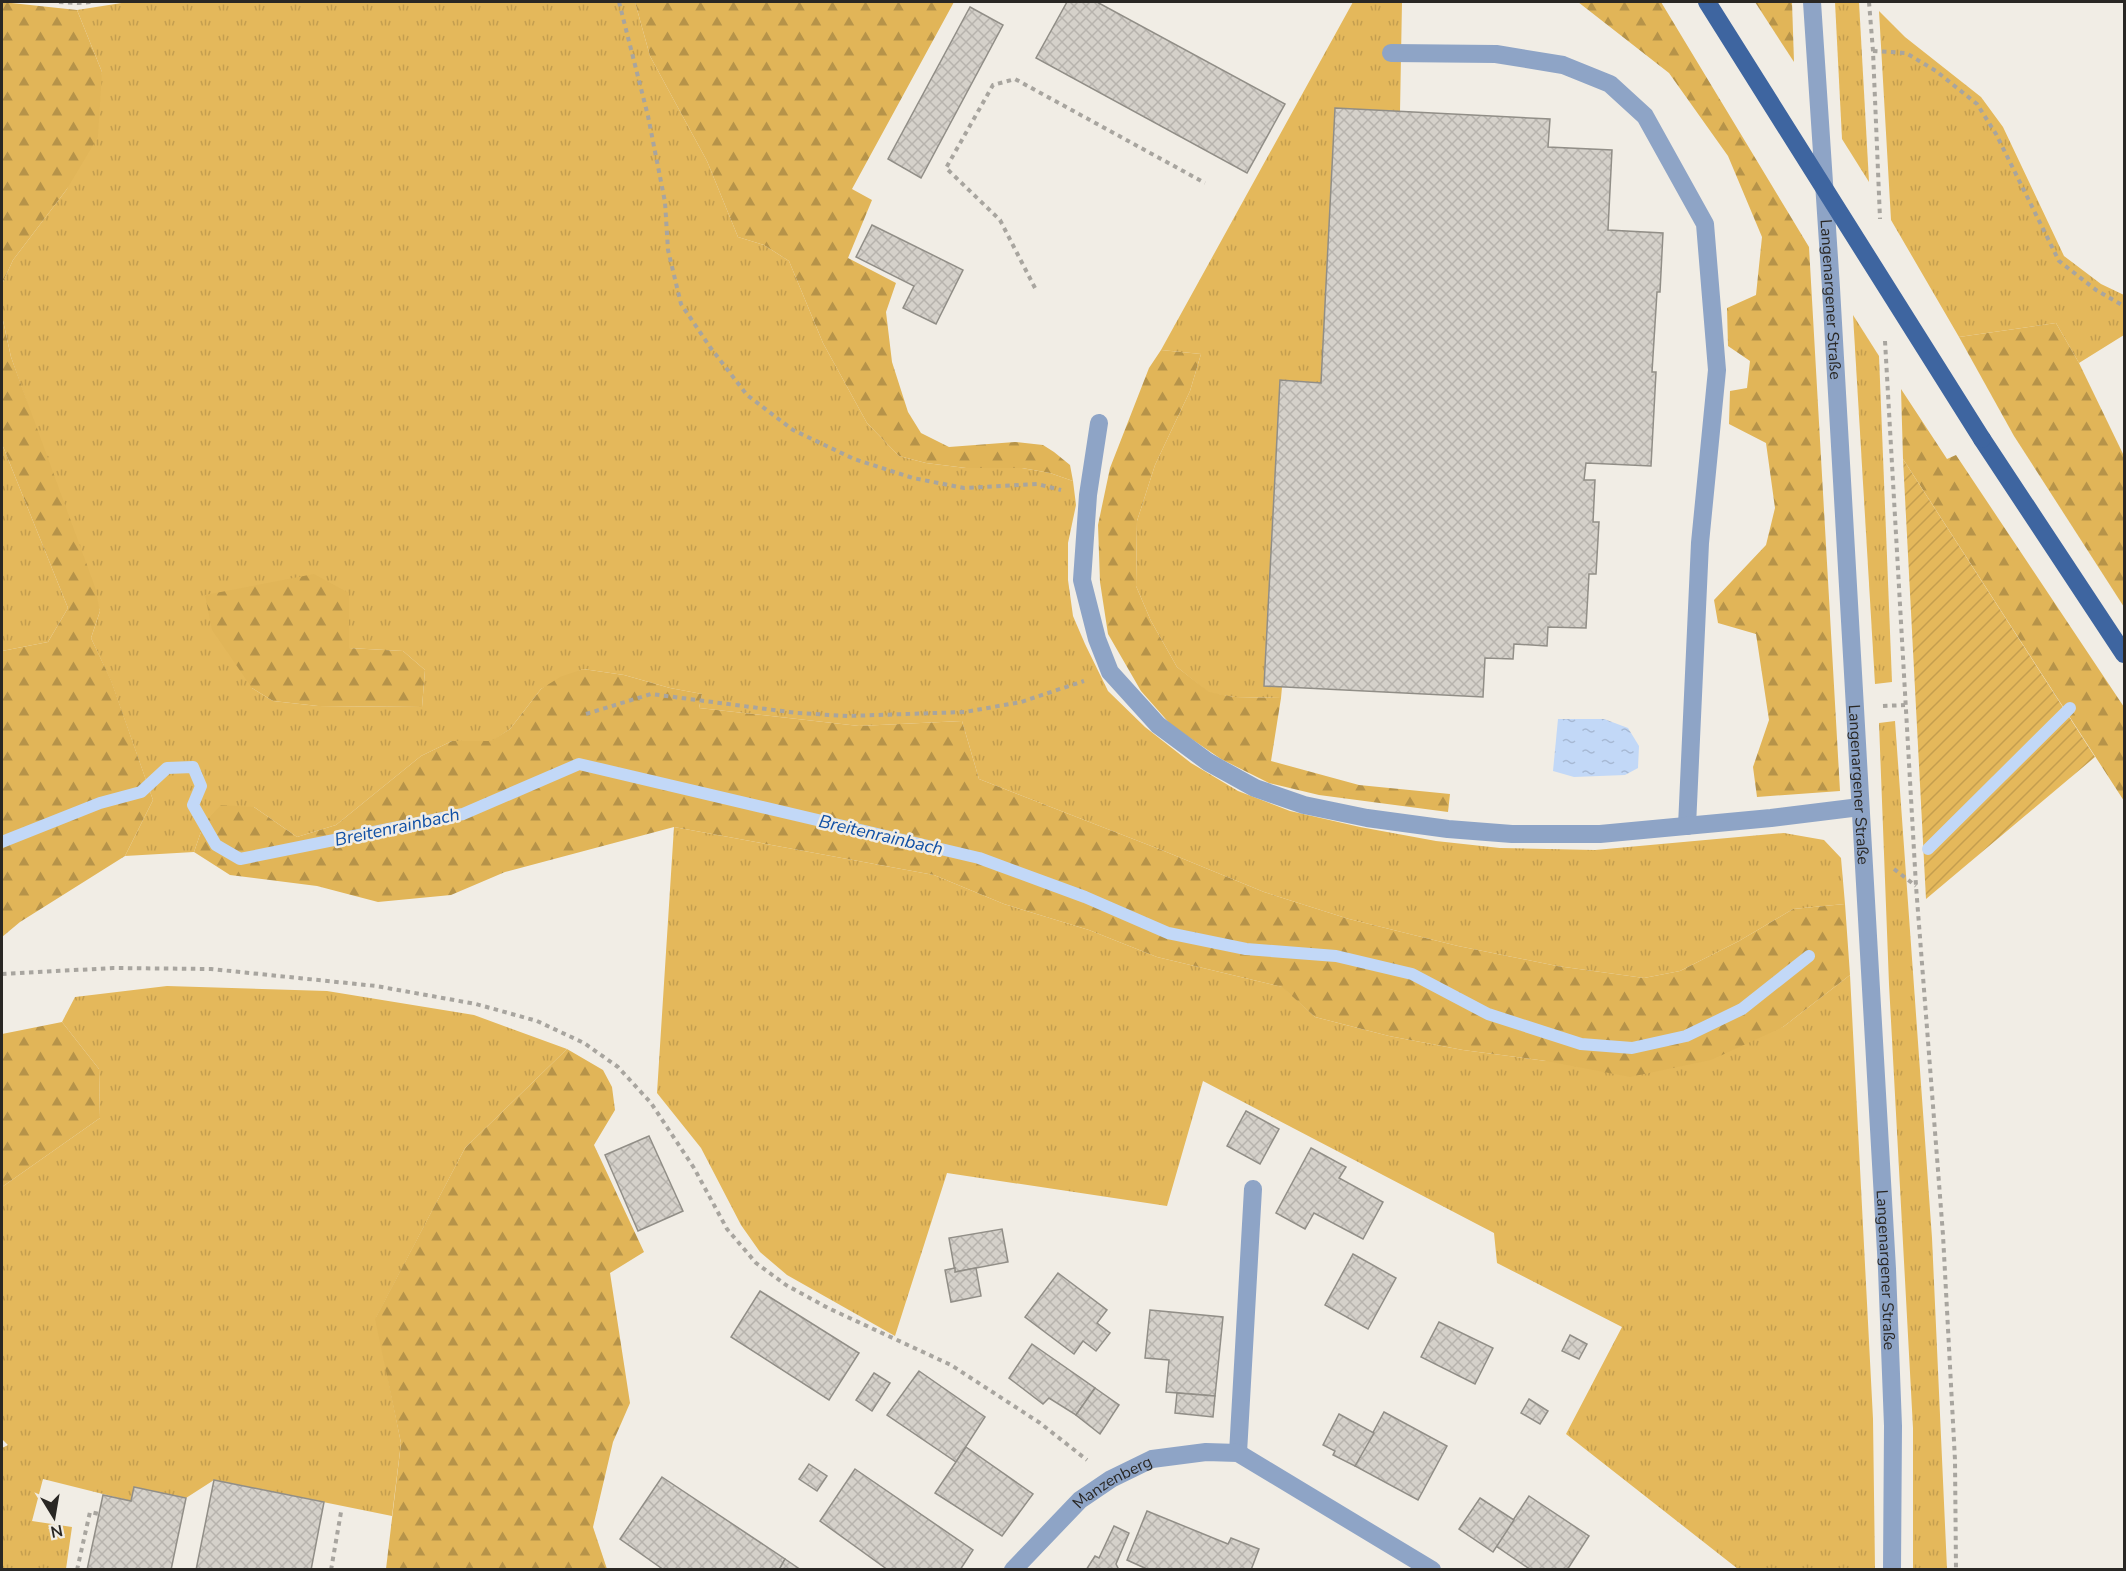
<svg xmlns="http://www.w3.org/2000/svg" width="2126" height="1571" font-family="'Nunito Sans',sans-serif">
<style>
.grass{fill:url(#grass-tufts);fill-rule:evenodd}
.forest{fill:url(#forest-firs)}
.garden{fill:url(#garden-furrows)}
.water{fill:url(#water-ripples)}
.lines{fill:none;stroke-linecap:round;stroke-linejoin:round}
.stream{stroke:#c2d8f7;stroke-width:12}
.building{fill:url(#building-cross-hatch);stroke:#918e87;stroke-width:1.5}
.path{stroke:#a8a59f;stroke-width:4;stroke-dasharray:4.5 4.5;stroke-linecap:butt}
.minor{stroke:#8ea4c6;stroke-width:18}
.major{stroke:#3e65a0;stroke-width:18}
.major-bridge{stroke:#3e65a0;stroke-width:18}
.labels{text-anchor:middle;stroke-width:5;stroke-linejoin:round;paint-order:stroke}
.street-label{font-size:16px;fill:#292724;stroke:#f1ede5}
.water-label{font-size:18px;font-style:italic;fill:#1050a6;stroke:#f1ede5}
</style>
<defs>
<pattern id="grass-tufts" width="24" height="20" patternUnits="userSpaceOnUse" patternTransform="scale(1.5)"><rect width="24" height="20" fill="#e4b85b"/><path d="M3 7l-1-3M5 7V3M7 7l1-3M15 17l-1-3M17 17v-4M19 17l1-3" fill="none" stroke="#c49e4f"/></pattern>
<pattern id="forest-firs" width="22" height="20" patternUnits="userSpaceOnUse" patternTransform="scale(1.5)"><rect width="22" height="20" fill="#e1b558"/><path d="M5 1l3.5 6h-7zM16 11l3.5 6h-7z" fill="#b69349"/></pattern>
<pattern id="garden-furrows" width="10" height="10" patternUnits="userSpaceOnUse" patternTransform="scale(1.5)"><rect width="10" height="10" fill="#e4b85b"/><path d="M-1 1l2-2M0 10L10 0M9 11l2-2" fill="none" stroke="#c49e4f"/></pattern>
<pattern id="water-ripples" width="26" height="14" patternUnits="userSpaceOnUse" patternTransform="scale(1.5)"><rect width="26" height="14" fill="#c2d8f7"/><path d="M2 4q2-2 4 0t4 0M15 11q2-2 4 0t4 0" fill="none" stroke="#a7b9d4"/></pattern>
<pattern id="building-cross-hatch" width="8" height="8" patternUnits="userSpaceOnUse" patternTransform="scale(1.5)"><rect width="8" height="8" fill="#d5d1ca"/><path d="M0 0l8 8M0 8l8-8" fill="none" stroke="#b7b3ad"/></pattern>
</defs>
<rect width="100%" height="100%" fill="#f1ede5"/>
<g class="grass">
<path d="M128 2H635L650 56 707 161 738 237 764 245 789 261 823 343 867 423 899 456 926 463 966 468H1022L1050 473 1073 481 1076 505 1068 543V580L1073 616 1085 644 1108 691 1145 727 1191 763 1238 791 1290 811 1360 827 1436 841 1500 848 1595 850 1784 833 1824 840 1841 858 1845 904 1793 909 1739 941 1680 971 1644 978 1557 966 1458 946 1349 919 1264 892 1164 851 979 779 962 721 859 726 699 708 702 694 670 688 624 675 583 669 541 689 510 729 491 742 452 741 421 756 336 825 297 837 254 807 204 823 194 852 125 856 153 800 111 681 91 638 100 611 11 357 2 316V284L13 260 67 189 102 72 77 10ZM349 593V648L403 651 425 670 422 707 318 706 273 701 252 688Z"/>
<polygon points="1353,2 1402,2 1400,112 1321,383 1280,381 1264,685 1282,687 1281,698 1234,697 1209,693 1177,667 1151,621 1136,586 1137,521 1155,465 1190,391 1201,354 1161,350"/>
<polygon points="1835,2 1859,2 1869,182 1842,139"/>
<polygon points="1879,11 1905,37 1981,97 2003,127 2064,256 2101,284 2124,295 2124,335 2079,363 2056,323 1959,337 1891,220"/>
<polygon points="1853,315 1879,356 1892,682 1875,684"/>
<polygon points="2,444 68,608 48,642 2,651"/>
<polygon points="1895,721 1932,1238 1947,1569 1913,1569 1913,1428 1889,984 1879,723"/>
<polygon points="674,827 934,875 1004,904 1089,930 1157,957 1283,987 1315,1017 1389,1036 1463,1050 1546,1061 1783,1027 1850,975 1873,1419 1875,1569 1738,1569 1566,1434 1622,1327 1497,1263 1494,1233 1203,1081 1167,1206 947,1173 895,1336 787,1275 760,1252 741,1225 701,1148 657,1093"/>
<polygon points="167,986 327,991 474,1015 567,1049 465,1148 376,1318 401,1443 392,1516 214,1480 186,1498 134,1487 131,1501 43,1479 32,1521 72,1527 66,1569 2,1569 2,1448 8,1445 2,1439 2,1187 100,1118 99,1069 62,1022 75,997"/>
</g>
<g class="forest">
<polygon points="2,2 77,10 102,72 98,137 67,189 13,260 2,284"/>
<polygon points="635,2 954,2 852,189 872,200 848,258 896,283 886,312 892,362 908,412 921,433 949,447 1015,442 1043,445 1054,452 1070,465 1073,481 1050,473 1022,468 966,468 926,463 899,456 867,423 823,343 789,261 764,245 738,237 707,161 650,56"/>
<polygon points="1578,2 1661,2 1809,247 1840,791 1757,797 1753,767 1769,720 1756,634 1718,623 1714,600 1766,545 1775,508 1766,443 1729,424 1730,391 1747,388 1750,361 1728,346 1727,308 1756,295 1762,237 1728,156 1669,73"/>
<polygon points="1755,2 1792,2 1794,62"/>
<polygon points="2,316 11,357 95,587 100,611 91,638 111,680 153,800 125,856 20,922 2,937 2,651 48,642 68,608 2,444"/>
<polygon points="2056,323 2079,363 2124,456 2124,607 2014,436 1959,337"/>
<polygon points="1161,350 1201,354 1190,391 1155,465 1137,521 1136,586 1151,621 1177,667 1209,692 1234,697 1281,698 1271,761 1359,785 1450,794 1448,812 1319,795 1269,783 1221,759 1171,725 1141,691 1108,634 1100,582 1098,525 1110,468 1149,368"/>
<polygon points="1901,389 1947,459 1956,455 2124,707 2124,801 1903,459"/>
<polygon points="314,574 349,593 349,648 403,651 425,670 422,707 318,706 273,701 252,688 212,630 205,595"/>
<polygon points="583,669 624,675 670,688 702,694 699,708 859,726 962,721 979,779 1164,851 1264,892 1349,919 1458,946 1557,966 1644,978 1680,971 1739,941 1793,909 1845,904 1850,975 1783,1027 1711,1060 1630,1077 1546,1061 1463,1050 1389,1036 1315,1017 1282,987 1157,957 1089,930 1004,904 934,875 674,827 505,872 451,895 378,902 317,886 230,875 194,852 204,823 221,805 254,807 297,837 336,825 421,756 452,741 491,741 510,729 541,689 560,677"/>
<polygon points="62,1022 99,1069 100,1118 2,1187 2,1034"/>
<polygon points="567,1049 603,1070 612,1087 615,1110 594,1145 644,1252 610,1273 630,1403 613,1442 593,1527 607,1569 386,1569 401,1443 375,1319 465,1148"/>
</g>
<polygon class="garden" points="1903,459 2095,757 1926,899"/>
<polygon class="water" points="1558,719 1604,719 1628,728 1639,746 1638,768 1625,775 1574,777 1553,771"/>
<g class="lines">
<g class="stream">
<polyline points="2,842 100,803 141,792 167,768 193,767 201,786 193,805 216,845 240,859 463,814 579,764 979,858 1085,897 1168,933 1246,949 1336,956 1412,974 1488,1014 1581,1044 1632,1048 1686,1036 1742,1009 1809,956"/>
<polyline points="1928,849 2070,708"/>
</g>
</g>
<g class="building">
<polygon points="1067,2 1097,2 1285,104 1247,173 1036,58"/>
<polygon points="970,7 1003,25 921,178 888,159"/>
<polygon points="1335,108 1550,119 1548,147 1612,150 1608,230 1663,233 1660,292 1657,292 1652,372 1656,372 1651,466 1586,463 1584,480 1595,480 1593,522 1599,522 1596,574 1589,574 1586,628 1548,627 1547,646 1514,644 1513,659 1485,658 1483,697 1264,686 1280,380 1321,383"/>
<polygon points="872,225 963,270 936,324 903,308 914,286 856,257"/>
<polygon points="1246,1111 1279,1129 1260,1164 1227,1146"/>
<polygon points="649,1136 683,1211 638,1231 605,1155"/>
<polygon points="1311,1148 1346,1167 1339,1178 1383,1202 1363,1239 1314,1213 1305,1229 1276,1213"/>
<polygon points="1002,1229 1008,1262 955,1272 949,1238"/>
<polygon points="1353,1254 1396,1278 1368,1329 1325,1305"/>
<polygon points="955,1268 955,1272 976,1268 981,1296 951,1302 945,1270"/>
<polygon points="1058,1273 1107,1310 1097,1323 1110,1333 1096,1351 1083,1341 1074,1354 1025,1317"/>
<polygon points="760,1291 859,1353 829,1400 731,1337"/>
<polygon points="1150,1310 1223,1317 1215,1396 1166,1392 1169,1360 1145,1358"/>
<polygon points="1439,1322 1493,1348 1475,1384 1421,1357"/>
<polygon points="1570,1335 1587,1344 1579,1359 1562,1351"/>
<polygon points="1032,1344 1095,1388 1076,1415 1049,1398 1043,1404 1009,1378"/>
<polygon points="919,1371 985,1417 956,1462 887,1415"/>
<polygon points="874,1373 890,1383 872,1411 856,1400"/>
<polygon points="1095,1388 1119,1405 1100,1434 1076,1415"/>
<polygon points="1177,1393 1215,1396 1213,1417 1175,1413"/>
<polygon points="1529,1399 1548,1411 1540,1424 1521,1413"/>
<polygon points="1384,1412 1447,1446 1418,1500 1355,1466"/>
<polygon points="1339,1414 1374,1433 1355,1466 1333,1455 1335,1451 1323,1445"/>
<polygon points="966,1447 1033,1494 1002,1536 935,1493"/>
<polygon points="809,1464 827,1476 817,1491 799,1479"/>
<polygon points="855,1469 973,1550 960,1570 888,1570 820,1521"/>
<polygon points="662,1477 785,1559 779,1570 664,1570 620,1539"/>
<polygon points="214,1480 324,1502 311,1570 196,1570"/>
<polygon points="134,1487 186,1498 171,1570 87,1570 103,1495 131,1501"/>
<polygon points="1529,1496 1589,1536 1567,1570 1531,1570 1496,1546"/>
<polygon points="1480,1498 1514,1520 1493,1552 1459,1529"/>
<polygon points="1147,1511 1228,1544 1231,1538 1259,1549 1251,1570 1149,1570 1127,1560"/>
<polygon points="1114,1526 1129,1533 1116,1564 1119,1570 1086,1570 1095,1556 1099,1558"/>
<polygon points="785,1559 801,1570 779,1570"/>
</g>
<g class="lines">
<g class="path">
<polyline points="59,2 77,3 92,2"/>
<polyline points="619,2 648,116 665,202 668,250 681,304 710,347 747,395 793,430 854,459 913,478 964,488 1037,484 1061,490"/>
<polyline points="1869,2 1873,51 1880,219"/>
<polyline points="1873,51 1906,53 1936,71 1977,104 1996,134 2059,261 2096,290 2124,306"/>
<polyline points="1035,288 1000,220 946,168 993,85 1015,79 1205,183"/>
<polyline points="1885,341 1916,886 1943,1235 1955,1460 1956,1570"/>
<polyline points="1883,706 1905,705"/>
<polyline points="586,714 651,694 797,713 848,716 965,712 1021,702 1084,681"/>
<polyline points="1894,869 1916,886"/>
<polyline points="2,974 113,968 211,969 376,986 476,1004 537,1021 584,1043 618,1067 651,1103 694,1168 727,1229 756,1263 786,1285 828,1308 951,1365 1040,1423 1087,1460"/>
<polyline points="77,1570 90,1512 99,1514"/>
<polyline points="331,1570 341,1512"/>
</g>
<g class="minor">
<path id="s1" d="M1812 2 1831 288 1887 1269 1893 1426 1892 1570"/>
<polyline points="1391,53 1496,54 1563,65 1610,84 1645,116 1705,224 1717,370 1700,543 1687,826"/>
<polyline points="1099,423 1088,495 1082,580 1097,639 1110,672 1158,725 1208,762 1255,788 1304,805 1367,818 1448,829 1512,834 1600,834 1771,818 1860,807"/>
<polyline points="1238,1453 1253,1189"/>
<path id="s2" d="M1013 1570 1080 1500 1111 1479 1152 1459 1206 1452 1238 1453 1432 1570"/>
</g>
<polyline class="major" points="1982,439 2124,654"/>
<polyline class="major-bridge" points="1707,2 1982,439"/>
</g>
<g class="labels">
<g class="street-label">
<text dy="6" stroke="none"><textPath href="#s1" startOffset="298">Langenargener Straße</textPath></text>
<text dy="6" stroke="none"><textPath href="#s1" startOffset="784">Langenargener Straße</textPath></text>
<text dy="6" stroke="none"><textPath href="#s1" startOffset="1270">Langenargener Straße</textPath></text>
<text dy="6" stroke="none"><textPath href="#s2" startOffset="134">Manzenberg</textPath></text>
</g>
<g class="water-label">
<text transform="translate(397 827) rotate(-12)" y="6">Breitenrainbach</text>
<text transform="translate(881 835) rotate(13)" y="6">Breitenrainbach</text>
</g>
</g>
<rect width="2126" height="1571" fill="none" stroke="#292724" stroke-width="6"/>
<g transform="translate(54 1517) rotate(169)" stroke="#f1ede5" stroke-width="4.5" paint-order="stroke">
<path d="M0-4.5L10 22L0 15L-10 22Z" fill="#292724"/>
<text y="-9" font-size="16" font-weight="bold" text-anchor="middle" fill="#292724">N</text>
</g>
</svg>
